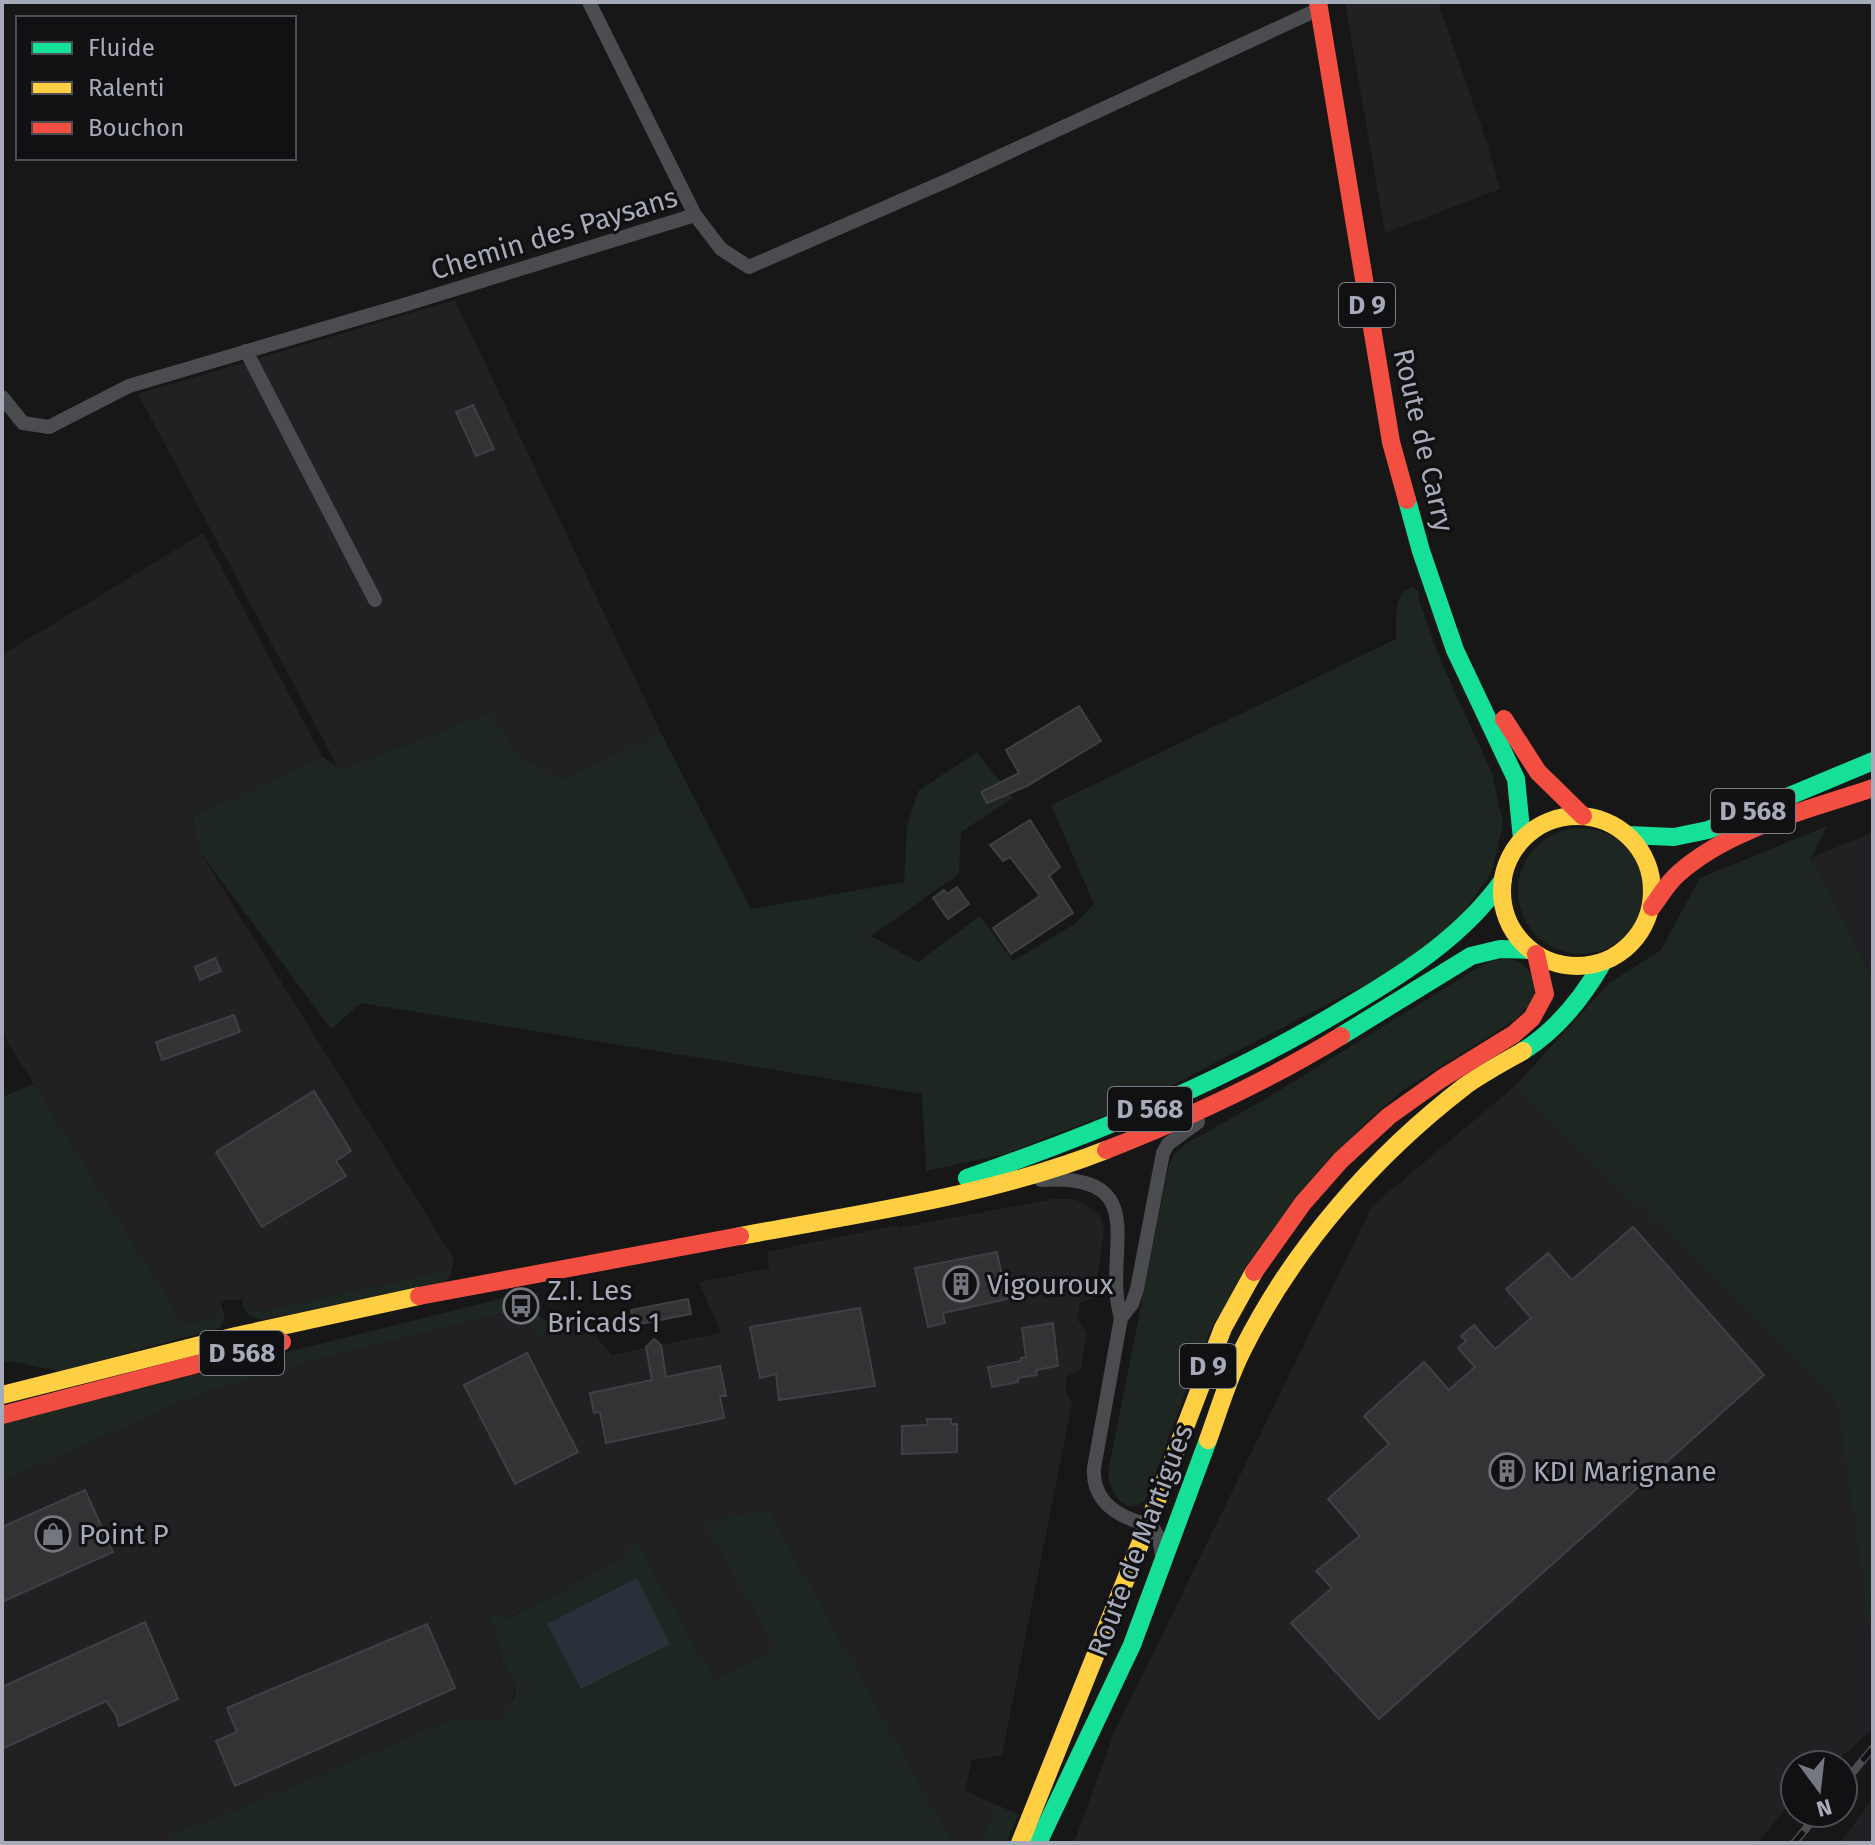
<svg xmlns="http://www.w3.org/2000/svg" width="1875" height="1845" font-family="'Fira Sans',sans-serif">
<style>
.built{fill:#212123}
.green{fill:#1e2621}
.water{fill:#293039}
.building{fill:#333335;stroke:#3f4043;stroke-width:2}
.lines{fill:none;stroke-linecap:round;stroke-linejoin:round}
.street{stroke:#4a4c50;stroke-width:14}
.fast{stroke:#16e098;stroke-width:18}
.slow{stroke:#ffcf43;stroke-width:18}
.jam{stroke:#f24e42;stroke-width:18}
.rail-casing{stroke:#4b4c4f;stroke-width:8}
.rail{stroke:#111113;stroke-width:5;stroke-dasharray:15;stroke-linecap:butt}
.labels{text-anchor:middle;stroke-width:6;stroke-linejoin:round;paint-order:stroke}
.shield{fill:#111113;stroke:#7a7c86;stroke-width:2}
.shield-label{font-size:26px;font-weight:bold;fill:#a7aab8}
.street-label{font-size:28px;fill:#a7aab8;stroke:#111113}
.poi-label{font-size:28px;fill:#a7aab8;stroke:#111113;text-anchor:start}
</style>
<rect width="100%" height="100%" fill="#171717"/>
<g class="built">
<polygon points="1345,2 1438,2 1487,143 1500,189 1385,233"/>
<polygon points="455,300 661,733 561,779 521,758 490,712 339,769 138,394"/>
<polygon points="203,533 322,756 192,817 200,852 454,1259 446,1271 253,1312 242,1299 221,1301 219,1316 184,1324 2,1033 2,655"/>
<polygon points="1873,832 1873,976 1811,858"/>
<polygon points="1515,1086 1836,1400 1873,1657 1873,1729 1832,1765 1795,1765 1795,1798 1757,1843 1074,1843 1114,1733 1372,1206"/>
<polygon points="1053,1199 1073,1199 1086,1204 1100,1216 1104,1228 1095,1296 1080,1303 1077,1319 1087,1332 1081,1369 1066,1377 1066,1393 1072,1403 1002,1755 972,1760 965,1790 994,1804 982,1843 953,1843 769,1510 776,1648 715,1679 636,1539 624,1556 508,1618 490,1615 499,1655 504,1667 513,1677 516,1689 508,1711 497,1720 448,1720 245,1806 170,1835 173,1843 2,1843 2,1482 205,1392 335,1355 523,1309 537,1336 582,1321 612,1355 646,1348 652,1342 661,1345 721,1333 699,1282 769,1268 767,1252 897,1225 898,1228"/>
<polygon points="1873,1798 1873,1843 1840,1843"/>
</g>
<g class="green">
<path d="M1412 587 1418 591 1420 603 1441 662 1492 773 1503 824 1492 872 1457 922 1389 972 1142 1101 1005 1154 926 1171 922 1094 361 1003 331 1029 200 852 192 817 322 756 340 769 490 712 521 758 561 779 661 733 751 909 904 882 907 827 918 791 977 752 1013 798 961 832 959 874 871 936 918 962 980 916 1013 961 1076 923 1094 904 1051 805 1396 639C1397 621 1392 593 1412 587Z"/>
<polygon points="1827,826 1811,858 1873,976 1873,1657 1836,1400 1515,1086 1609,983 1661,950 1700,878"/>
<circle cx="1581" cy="891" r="63"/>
<path d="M1510 958 1522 964 1532 973 1536 986 1533 1001 1515 1020 1402 1091 1360 1128 1215 1321 1196 1363 1146 1499C1127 1519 1109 1493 1108 1473L1168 1168 1174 1154 1186 1144 1272 1095 1479 967 1493 960Z"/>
<path d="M34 1084 184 1324 219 1316 220 1301 225 1317 220 1328 61 1371C40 1369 23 1362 2 1361V1097Z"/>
<path d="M454 1259 451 1274 443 1284 262 1320C249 1317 244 1313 242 1299L254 1312 445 1271Z"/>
<polygon points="503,1298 526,1307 557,1329 537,1337 522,1309 335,1355 205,1392 2,1482 2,1423"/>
<path d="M769 1510 953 1843 172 1842 170 1835 245 1806 448 1720H497C510 1709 523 1692 511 1675 507 1669 503 1666 501 1659 496 1644 493 1629 490 1614L509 1618 624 1556 635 1538 715 1679 775 1648 704 1522Z"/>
<polygon points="994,1804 1019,1814 1006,1843 982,1843"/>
</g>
<polygon class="water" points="637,1578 670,1644 581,1689 547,1624"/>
<g class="building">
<polygon points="473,405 494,449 476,456 456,412"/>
<polygon points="1079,706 1101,741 1027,786 987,803 981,792 1019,773 1006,750"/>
<polygon points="1030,820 1060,867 1049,876 1073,913 1011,954 993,928 1040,896 1010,857 1003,861 990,845"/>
<polygon points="957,887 969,904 948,919 933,898 944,890 947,894"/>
<polygon points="215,958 221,971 200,980 195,967"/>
<polygon points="234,1015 240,1032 162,1060 156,1042"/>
<polygon points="314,1091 351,1151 336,1161 346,1176 262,1227 216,1152"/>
<polygon points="1633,1227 1764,1375 1379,1719 1291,1623 1332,1588 1316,1571 1360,1536 1328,1499 1389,1444 1364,1416 1424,1362 1449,1390 1475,1367 1458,1348 1466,1341 1461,1336 1474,1325 1495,1349 1531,1318 1506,1289 1548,1253 1572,1280"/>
<polygon points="997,1252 1007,1299 943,1313 945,1323 928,1327 915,1268"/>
<polygon points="688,1299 691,1314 634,1325 631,1310"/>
<polygon points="860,1308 875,1386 779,1400 776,1374 760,1378 750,1327"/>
<polygon points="1053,1323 1058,1366 1036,1370 1037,1375 1018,1378 1018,1382 992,1387 988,1367 1021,1361 1021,1358 1026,1357 1022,1328"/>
<polygon points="654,1339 661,1345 666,1377 720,1366 726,1396 720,1396 724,1418 606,1443 600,1412 594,1413 590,1393 652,1380 646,1347"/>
<polygon points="527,1353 578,1452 515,1484 464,1385"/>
<polygon points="927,1419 951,1419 951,1424 957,1424 957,1452 902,1454 902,1426 928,1425"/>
<polygon points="85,1490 113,1552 2,1602 2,1527"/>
<polygon points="145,1622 178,1699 119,1726 116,1715 106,1701 2,1749 2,1687"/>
<polygon points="427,1624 455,1688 235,1786 216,1741 237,1732 227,1708"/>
</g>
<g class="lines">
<g class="street">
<polyline points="589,2 695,215"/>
<polyline points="246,351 375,600"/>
<polyline points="2,397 23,423 49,427 129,386 407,304 695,215 721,249 749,267 953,178 1319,9"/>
<path d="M1041 1180C1157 1173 1101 1252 1121 1318"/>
<path d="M1162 1556C1161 1547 1160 1538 1155 1531 1150 1523 1141 1523 1133 1520 1109 1511 1092 1495 1094 1468L1121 1318 1132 1304 1137 1289 1163 1153 1168 1144 1198 1122"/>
</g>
<g class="fast">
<polyline points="1407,500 1421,551 1455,650 1516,779 1522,839"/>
<polyline points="1628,835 1674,837 1708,830 1873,761"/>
<polyline points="1341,1036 1471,956 1500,949 1530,950"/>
<path d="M1523 1051C1557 1030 1583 997 1603 962"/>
<path d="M967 1178C1100 1132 1229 1079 1349 1006 1408 971 1463 936 1503 880"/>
<polyline points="1038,1843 1132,1645 1208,1440"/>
</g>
<g class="slow">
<circle cx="1577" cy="891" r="75"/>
<path d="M740 1236C862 1213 989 1196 1106 1150"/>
<polyline points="2,1395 236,1336 419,1296"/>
<path d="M1208 1440C1219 1410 1228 1378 1243 1349 1294 1247 1374 1156 1465 1086 1483 1073 1504 1062 1523 1051"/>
<polyline points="1020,1843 1148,1524 1223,1328 1254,1272"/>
</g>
<g class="jam">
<polyline points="1318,2 1391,442 1407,500"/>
<polyline points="1504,719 1538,772 1583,816"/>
<path d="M1652 907C1661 895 1668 882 1679 873 1731 827 1809 810 1873 788"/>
<path d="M1106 1150C1188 1118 1266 1082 1341 1036"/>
<polyline points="1254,1272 1303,1203 1341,1160 1389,1116 1441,1079 1514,1034 1532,1018 1545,994 1536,954"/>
<polyline points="419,1296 740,1236"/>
<polyline points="2,1415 282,1342"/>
</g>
<defs>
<g id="rail">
<polyline points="1843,1784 1873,1748"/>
<polyline points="1794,1843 1819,1813"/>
</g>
</defs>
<use href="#rail" class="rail-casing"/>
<use href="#rail" class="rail"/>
</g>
<defs>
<symbol id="building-ring" viewBox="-11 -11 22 22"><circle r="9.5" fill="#111113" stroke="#757780" stroke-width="1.5"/><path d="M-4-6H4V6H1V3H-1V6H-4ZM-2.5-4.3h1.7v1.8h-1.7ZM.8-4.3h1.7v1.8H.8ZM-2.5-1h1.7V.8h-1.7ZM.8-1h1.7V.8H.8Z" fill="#757780"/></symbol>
<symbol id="bus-ring" viewBox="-11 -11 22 22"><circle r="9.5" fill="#111113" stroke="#757780" stroke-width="1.5"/><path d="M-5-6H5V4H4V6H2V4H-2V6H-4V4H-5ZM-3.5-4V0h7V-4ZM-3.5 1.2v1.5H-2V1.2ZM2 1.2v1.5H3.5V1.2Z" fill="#757780"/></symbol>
<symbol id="shop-ring" viewBox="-11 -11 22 22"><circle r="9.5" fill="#111113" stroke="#757780" stroke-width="1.5"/><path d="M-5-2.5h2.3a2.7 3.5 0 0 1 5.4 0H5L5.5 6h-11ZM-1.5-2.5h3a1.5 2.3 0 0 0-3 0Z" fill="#757780"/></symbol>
</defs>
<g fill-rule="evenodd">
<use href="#building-ring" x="941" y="1264" width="40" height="40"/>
<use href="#bus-ring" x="501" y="1286" width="40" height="40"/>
<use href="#building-ring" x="1487" y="1451" width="40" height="40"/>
<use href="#shop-ring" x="33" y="1514" width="40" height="40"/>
</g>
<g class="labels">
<g class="shield">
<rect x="1339" y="283" width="56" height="44" rx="6"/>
<rect x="1711" y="789" width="84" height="44" rx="6"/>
<rect x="1108" y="1087" width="84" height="44" rx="6"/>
<rect x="200" y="1331" width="84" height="44" rx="6"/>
<rect x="1180" y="1344" width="56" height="44" rx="6"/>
</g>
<g class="shield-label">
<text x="1367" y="314">D 9</text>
<text x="1753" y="820">D 568</text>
<text x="1150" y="1118">D 568</text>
<text x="242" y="1362">D 568</text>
<text x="1208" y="1375">D 9</text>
</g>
<g class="street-label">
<text transform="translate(554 233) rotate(-17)" y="10">Chemin des Paysans</text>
<text transform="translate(1424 440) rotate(77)" y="10">Route de Carry</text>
<text transform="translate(1140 1540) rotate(-69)" y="10">Route de Martigues</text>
</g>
<g class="poi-label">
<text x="987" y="1294">Vigouroux</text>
<text x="547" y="1300">Z.I. Les<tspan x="547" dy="32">Bricads 1</tspan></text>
<text x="1533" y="1481">KDI Marignane</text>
<text x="79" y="1544">Point P</text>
</g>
</g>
<rect width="1875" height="1845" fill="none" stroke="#a7aab8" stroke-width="8"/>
<rect x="16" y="16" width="280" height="144" fill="#111113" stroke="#4d4e55" stroke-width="2"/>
<rect x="32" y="42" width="40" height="12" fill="#16e098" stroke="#4d4e55" stroke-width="2"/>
<text x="88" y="56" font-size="24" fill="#a7aab8">Fluide</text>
<rect x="32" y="82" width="40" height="12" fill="#ffcf43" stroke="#4d4e55" stroke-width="2"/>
<text x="88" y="96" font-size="24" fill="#a7aab8">Ralenti</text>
<rect x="32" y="122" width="40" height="12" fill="#f24e42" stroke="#4d4e55" stroke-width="2"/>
<text x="88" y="136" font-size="24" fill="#a7aab8">Bouchon</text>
<g transform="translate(1819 1789) rotate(165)"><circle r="38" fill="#111113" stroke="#4d4e55" stroke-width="2"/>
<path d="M0-6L14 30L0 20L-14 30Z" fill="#757780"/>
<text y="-12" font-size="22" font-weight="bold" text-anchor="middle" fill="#a7aab8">N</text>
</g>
</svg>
